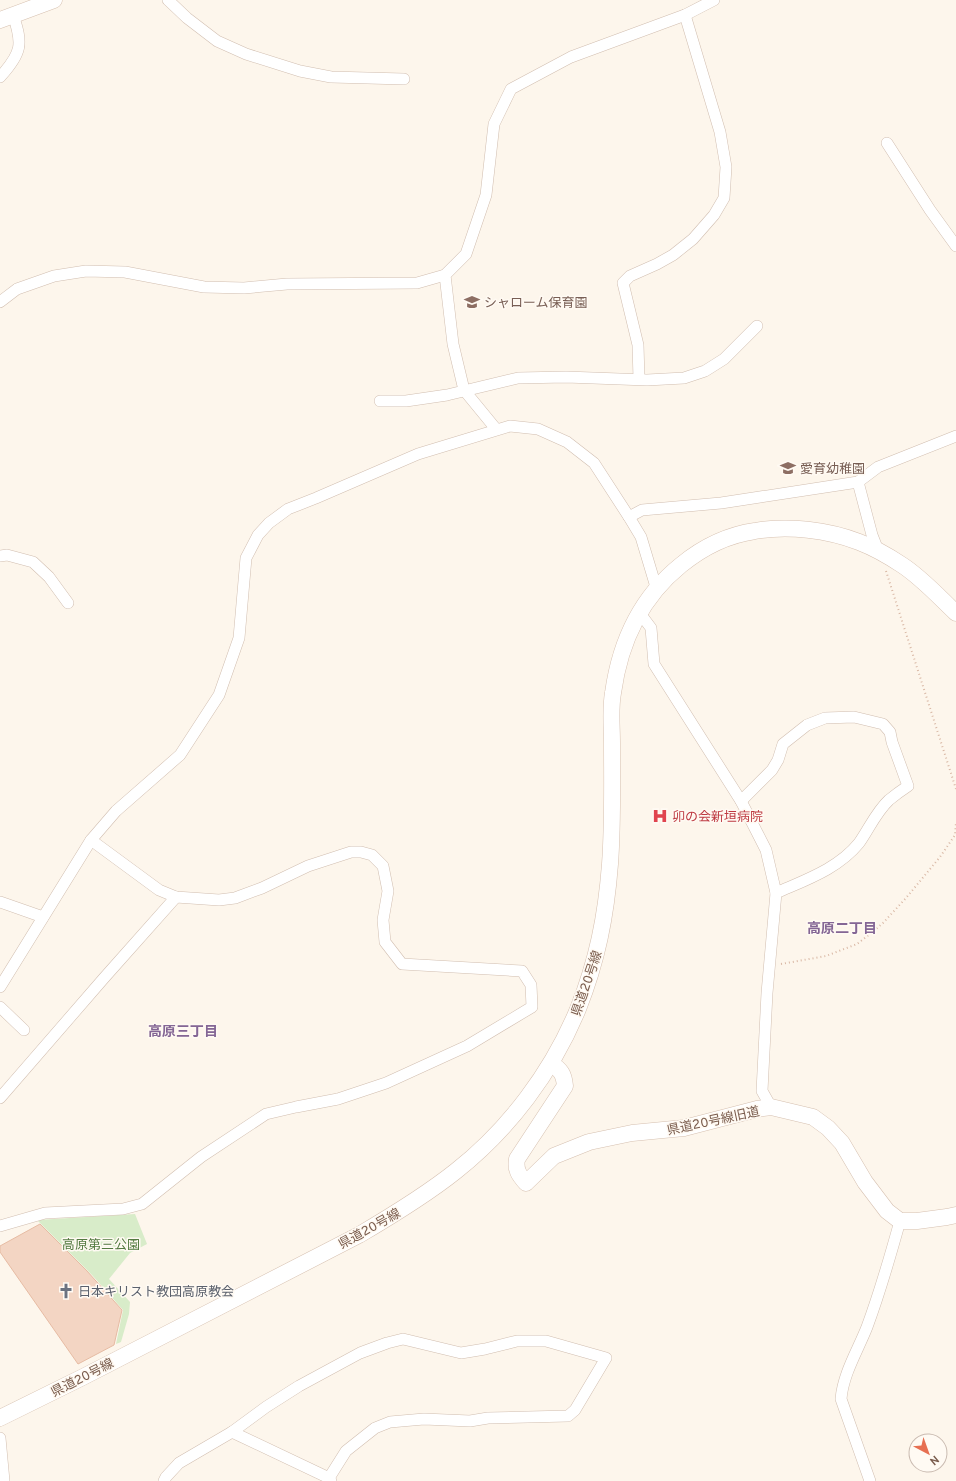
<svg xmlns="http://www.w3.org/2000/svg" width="956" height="1481" font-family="Overpass,'Noto Sans JP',sans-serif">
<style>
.green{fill:#d8ecc9}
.building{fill:#f3d5c3;stroke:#e6bba3}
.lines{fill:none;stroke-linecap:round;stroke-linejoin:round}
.street-casing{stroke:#d1beb0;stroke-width:12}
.secondary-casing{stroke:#d6c0b0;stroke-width:17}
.path{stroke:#d9b8a5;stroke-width:2;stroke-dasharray:1 3;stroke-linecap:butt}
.street{stroke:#fff;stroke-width:11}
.secondary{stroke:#fff;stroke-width:16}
.labels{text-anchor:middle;stroke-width:3;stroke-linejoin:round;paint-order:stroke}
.education-label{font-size:13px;fill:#785e54;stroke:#fffaf3;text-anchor:start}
.health-label{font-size:13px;fill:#be3a42;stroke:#fffaf3;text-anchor:start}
.street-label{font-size:13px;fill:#7a5c4d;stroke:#fffaf3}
.park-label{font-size:13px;fill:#537a41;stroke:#fffaf3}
.worship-label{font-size:13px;fill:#5b616d;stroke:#fffaf3;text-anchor:start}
.neighbourhood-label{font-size:14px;font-weight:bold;fill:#846695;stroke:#fffaf3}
</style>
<rect width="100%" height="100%" fill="#fdf6ec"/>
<polygon class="green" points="135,1214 147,1244 130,1253 109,1279 130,1302 129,1314 121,1342 116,1344 123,1310 92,1275 37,1220"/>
<polygon class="building" points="40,1224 87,1271 122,1310 114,1345 78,1364 0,1252 0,1246"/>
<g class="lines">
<defs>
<g id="street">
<polyline points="168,0 187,18 217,41 246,54 300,71 331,77 404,79"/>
<path d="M0 77C22 53 23 44 13 15"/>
<polyline points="887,143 930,210 956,246"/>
<polyline points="0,302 17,289 54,276 86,271 125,272 204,287 244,288 287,284 417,283 445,275"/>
<polyline points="639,379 638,345 623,283 630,276 657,264 673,255 693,239 714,215 724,198 726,167 720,132 685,15"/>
<polyline points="380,401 406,401 447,395 518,378 566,377 647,380 684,378 705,371 724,359 757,326"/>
<polyline points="496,429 464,390 453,344 445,275 466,254 486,195 494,124 511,89 571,57 685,15 714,0"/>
<polyline points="858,482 872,535 879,553"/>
<polyline points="629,517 642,510 721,503 858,482 878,467 956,436"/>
<polyline points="0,556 7,555 33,562 49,577 68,603"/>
<polyline points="639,612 651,628 654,664 741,801 766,850 776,893 767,993 762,1091 771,1107"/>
<path d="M741 801 772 770 778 760 783 744 807 725 825 718 854 717 883 724 890 732 892 742 908 786C902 790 895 795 889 800 876 812 869 829 859 843 838 869 805 880 776 893"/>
<polyline points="0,902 43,917"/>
<polyline points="0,987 91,840 116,811 180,755 219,695 239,638 246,558 258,535 269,523 288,509 316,498 418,454 510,426 538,429 567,442 594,463 629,517 641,537 656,587"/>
<polyline points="0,1007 24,1030"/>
<polyline points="0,1098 104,978 176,897"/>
<polyline points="0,1226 45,1213 123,1209 142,1204 201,1157 266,1114 296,1107 338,1099 386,1083 467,1046 532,1007 531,985 522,971 402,964 385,942 383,920 388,891 383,866 372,855 361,852 351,852 308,866 262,888 235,898 219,900 176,897 159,890 91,840"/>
<polyline points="232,1432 329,1478 331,1481"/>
<polyline points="0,1438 4,1481"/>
<polyline points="164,1481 166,1477 179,1463 232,1432 266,1407 299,1386 360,1353 387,1343 403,1339 461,1353 485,1349 517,1341 546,1341 606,1358 575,1410 568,1416 488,1418 470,1421 424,1419 390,1422 375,1428 346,1451 329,1478"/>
<path d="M870 1481 841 1399C843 1374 858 1350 867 1327 880 1292 890 1257 900 1221"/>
</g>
<g id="secondary">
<polyline points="0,20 54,0"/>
<path d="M551 1064C561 1069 564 1075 565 1086L517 1159C515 1170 519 1175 526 1183L554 1156 589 1142 632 1133 684 1128 757 1109 771 1107 813 1117 828 1128 842 1143 865 1182 887 1211 900 1221H917L947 1217 956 1215"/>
<path d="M0 1418 83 1377 359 1235C393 1215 426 1195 456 1171 509 1129 552 1072 578 1009 597 961 606 917 610 864 613 824 612 783 612 743 612 727 610 709 613 693 620 642 640 598 681 565 703 547 727 535 755 531 788 525 828 530 859 542 872 547 890 557 902 565 922 578 939 597 956 613"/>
</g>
</defs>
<use href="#street" class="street-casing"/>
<use href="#secondary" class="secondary-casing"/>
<g class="path">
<polyline points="886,571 956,789"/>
<polyline points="781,964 826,956 857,944 870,934 883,923 906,898 940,857 955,835 956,822"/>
</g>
<use href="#street" class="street"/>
<use href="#secondary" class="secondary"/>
</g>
<defs>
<symbol id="school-bare" viewBox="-9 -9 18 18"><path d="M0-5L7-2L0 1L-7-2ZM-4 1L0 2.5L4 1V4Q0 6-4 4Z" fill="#8d6e63" stroke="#fffaf3" stroke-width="2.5" paint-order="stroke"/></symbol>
<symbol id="hospital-bare" viewBox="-9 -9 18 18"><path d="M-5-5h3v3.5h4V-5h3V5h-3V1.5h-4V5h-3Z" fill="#e0444e" stroke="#fffaf3" stroke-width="2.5" paint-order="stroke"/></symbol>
<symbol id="church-bare" viewBox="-9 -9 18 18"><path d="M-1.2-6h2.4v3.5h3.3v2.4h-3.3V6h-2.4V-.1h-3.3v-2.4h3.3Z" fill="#6b7280" stroke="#fffaf3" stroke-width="2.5" paint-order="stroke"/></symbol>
</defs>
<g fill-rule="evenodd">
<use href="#school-bare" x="461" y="291" width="22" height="22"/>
<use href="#school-bare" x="777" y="457" width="22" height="22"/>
<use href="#hospital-bare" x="649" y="805" width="22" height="22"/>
<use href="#church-bare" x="55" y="1280" width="22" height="22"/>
</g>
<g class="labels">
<g class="education-label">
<text x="484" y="307">シャローム保育園</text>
<text x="800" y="473">愛育幼稚園</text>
</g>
<g class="health-label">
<text x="672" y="821">卯の会新垣病院</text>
</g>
<g class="street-label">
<text transform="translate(586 983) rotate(-71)" y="5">県道20号線</text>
<text transform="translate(713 1120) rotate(-12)" y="5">県道20号線旧道</text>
<text transform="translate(369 1228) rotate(-29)" y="5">県道20号線</text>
<text transform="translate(82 1377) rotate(-27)" y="5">県道20号線</text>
</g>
<g class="park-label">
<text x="101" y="1249">高原第三公園</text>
</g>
<g class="worship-label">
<text x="78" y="1296">日本キリスト教団高原教会</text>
</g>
<g class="neighbourhood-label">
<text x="842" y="933">高原二丁目</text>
<text x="183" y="1036">高原三丁目</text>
</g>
</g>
<g transform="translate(928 1453) rotate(139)"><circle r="19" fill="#fffaf3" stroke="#cabbb1"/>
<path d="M0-3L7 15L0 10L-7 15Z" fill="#e76f51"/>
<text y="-6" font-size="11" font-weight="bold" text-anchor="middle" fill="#7a5c4d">N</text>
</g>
</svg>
